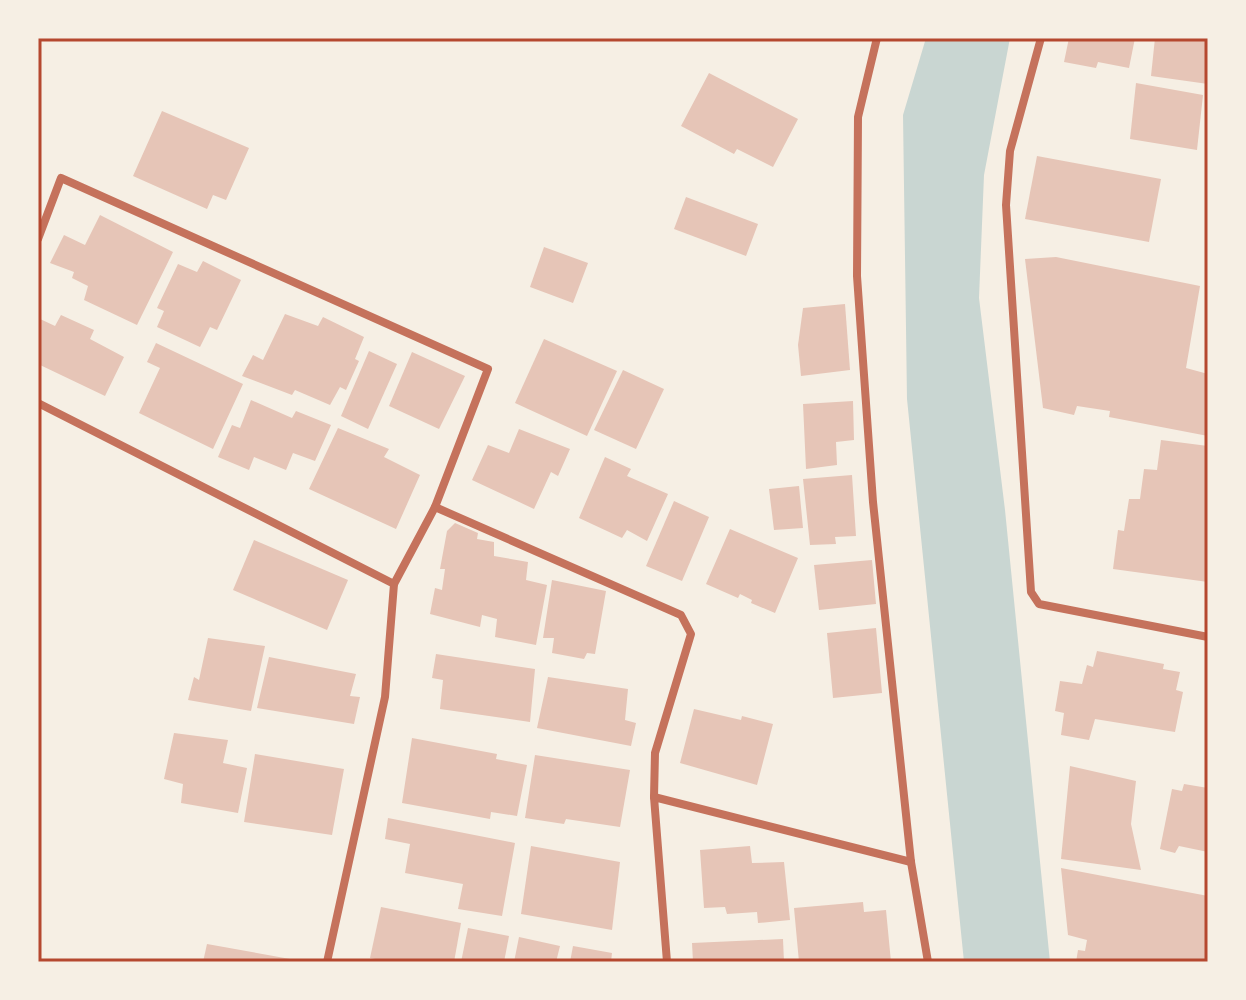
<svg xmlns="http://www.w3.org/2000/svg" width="1246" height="1000" font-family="'Noto Serif',serif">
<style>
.water{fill:#c9d6d2}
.building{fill:#e6c5b7}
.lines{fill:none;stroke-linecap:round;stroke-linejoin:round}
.minor{stroke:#c5725c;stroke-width:8}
.neatline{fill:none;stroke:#b5482f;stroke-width:3}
</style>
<rect width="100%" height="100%" fill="#f6efe4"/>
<polygon class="water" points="926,38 1010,38 984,175 979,298 1005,510 1050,962 964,962 907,399 903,115"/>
<g class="building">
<polygon points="1069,38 1135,38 1129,68 1098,62 1096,68 1064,62"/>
<polygon points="1155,38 1208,38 1208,84 1151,76"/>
<polygon points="709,73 798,119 773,167 737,149 734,154 681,126"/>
<polygon points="1136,83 1203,95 1197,150 1130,139"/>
<polygon points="162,111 249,148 226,200 213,195 207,209 133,176"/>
<polygon points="1037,156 1161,179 1149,242 1025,219"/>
<polygon points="686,197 758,224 746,256 674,229"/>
<polygon points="100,215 173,252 137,325 84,300 88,286 72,278 74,272 50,263 64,235 85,245"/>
<polygon points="544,247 588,263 573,303 530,287"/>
<polygon points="1056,257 1200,286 1186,368 1208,374 1208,436 1109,417 1110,411 1077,406 1074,415 1043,408 1025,259"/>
<polygon points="203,261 241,280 217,330 210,327 200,347 157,327 164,311 157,308 178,264 197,272"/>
<polygon points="845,304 850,370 801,376 798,345 803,308"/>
<polygon points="285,314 318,326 323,317 364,337 355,359 359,361 346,390 340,387 330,405 295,390 292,395 242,376 253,355 263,360"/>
<polygon points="61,315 94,330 90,339 124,357 105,396 38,364 38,318 55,326"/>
<polygon points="544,339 617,371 587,436 515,403"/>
<polygon points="156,343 243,384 213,449 139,413 160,368 147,362"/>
<polygon points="369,351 397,364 368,429 341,416"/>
<polygon points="412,352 465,376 439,429 389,406"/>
<polygon points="623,370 664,389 636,449 594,430"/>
<polygon points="251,400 292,418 296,411 331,425 315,461 293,453 286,470 254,457 249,470 218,457 232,425 240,428"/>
<polygon points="853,401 854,440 836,442 837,465 806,469 803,404"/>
<polygon points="338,428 389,449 384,457 420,475 396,529 309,489"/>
<polygon points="519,429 570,449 558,476 551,472 534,509 472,480 488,445 509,453"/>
<polygon points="1161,440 1208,446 1208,582 1113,569 1118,530 1124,531 1129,499 1140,499 1144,469 1157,470"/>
<polygon points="605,457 631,469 627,476 668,494 647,541 627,530 622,538 579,518"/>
<polygon points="852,475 856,536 835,537 836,544 810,545 803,479"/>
<polygon points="799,486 803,528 774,530 769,489"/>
<polygon points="674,501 709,517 682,581 646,566"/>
<polygon points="455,523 478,533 477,539 494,542 494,556 528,562 526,580 547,585 536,645 495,637 497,619 482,615 480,627 430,614 435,588 442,590 445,569 440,569 447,531"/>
<polygon points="730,529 798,558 775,613 751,603 752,600 740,594 738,598 706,584"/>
<polygon points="254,540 348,580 327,630 233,590"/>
<polygon points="872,560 876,604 819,610 814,565"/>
<polygon points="552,580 606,591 595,654 587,653 584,659 552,653 554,638 543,638"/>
<polygon points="876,628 882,693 833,698 827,633"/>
<polygon points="208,638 265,646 251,711 188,700 194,677 199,680"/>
<polygon points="1097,651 1164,664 1163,669 1180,672 1176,690 1183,692 1175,732 1095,719 1089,740 1061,735 1064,713 1055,711 1060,681 1082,684 1087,665 1093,667"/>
<polygon points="436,654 535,669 530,722 440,709 443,680 432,678"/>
<polygon points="269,657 356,674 350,696 360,697 354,724 257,708"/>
<polygon points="548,677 628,689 625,720 636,723 631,746 537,728"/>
<polygon points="694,709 741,720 742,716 773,724 757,785 680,763"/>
<polygon points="174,733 228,740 223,763 247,768 238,813 181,803 183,784 164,779"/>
<polygon points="412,738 497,754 496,759 527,765 517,816 491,812 490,819 402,803"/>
<polygon points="255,754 344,769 332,835 244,822"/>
<polygon points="535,755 630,770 620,827 566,819 564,824 525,818"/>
<polygon points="1070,766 1136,781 1131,824 1141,870 1061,859"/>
<polygon points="1184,784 1208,788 1208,852 1179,846 1175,853 1160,849 1172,789 1182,791"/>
<polygon points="388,818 515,843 502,916 458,909 463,884 405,873 410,844 385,839"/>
<polygon points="531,846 620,862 612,930 521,914"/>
<polygon points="750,846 752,863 784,862 790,920 758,923 757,912 727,914 725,907 704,908 700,850"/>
<polygon points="1061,868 1208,896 1208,962 1076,962 1078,950 1085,951 1087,940 1068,935"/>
<polygon points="863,902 864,912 886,910 891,962 799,962 794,908"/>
<polygon points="381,907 461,923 454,962 391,962 370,958"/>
<polygon points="468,928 509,936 504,962 461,962"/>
<polygon points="519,937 560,946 556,962 514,962"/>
<polygon points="783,939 784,962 693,962 692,943"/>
<polygon points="207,944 290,959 289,962 203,962"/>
<polygon points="573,946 612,953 611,962 570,962"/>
</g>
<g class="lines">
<g class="minor">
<polyline points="877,38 858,117 857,276 873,502 911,862 928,962"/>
<polyline points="1041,38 1010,151 1006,205 1031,592 1039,604 1208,637"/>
<polyline points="38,239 61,178 488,369 435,507"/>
<polyline points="38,403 394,584 385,697 327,962"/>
<polyline points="394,584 435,507 681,615 691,634 655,753 654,797"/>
<polyline points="667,962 654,797 911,862"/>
</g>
</g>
<rect width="1246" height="1000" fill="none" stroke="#f6efe4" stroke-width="80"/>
<rect x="40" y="40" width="1166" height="920" class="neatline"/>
</svg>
